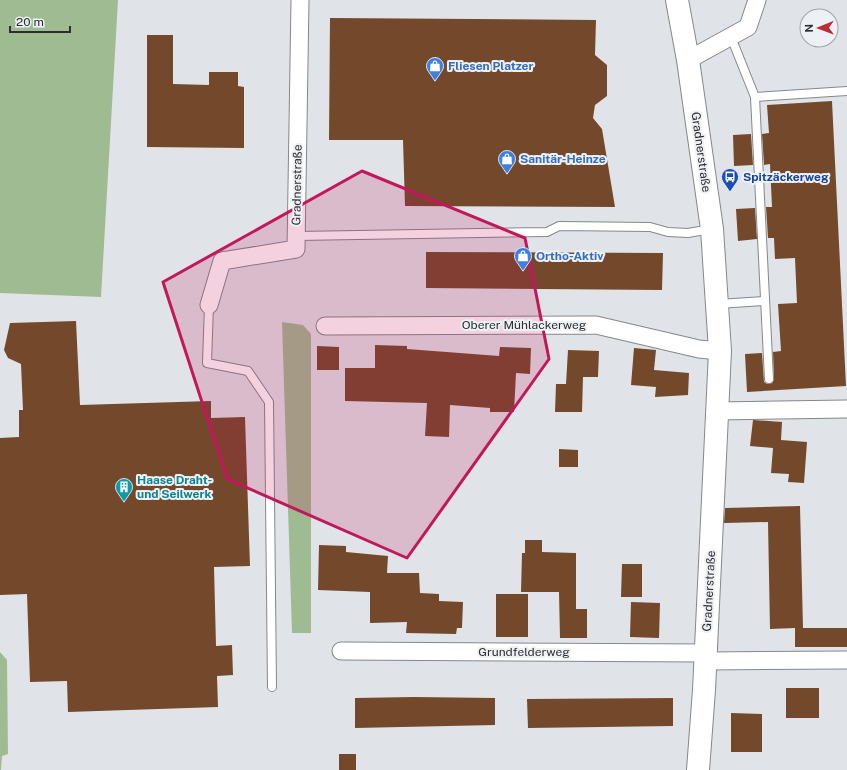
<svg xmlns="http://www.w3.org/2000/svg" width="847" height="770" font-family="'Public Sans',sans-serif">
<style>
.green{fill:#9ebb92}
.building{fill:#74482b}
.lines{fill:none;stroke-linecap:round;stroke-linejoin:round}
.service-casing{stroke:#84888b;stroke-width:10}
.minor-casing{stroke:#84888b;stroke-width:19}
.secondary-casing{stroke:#84888b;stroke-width:24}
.service{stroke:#fff;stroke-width:8}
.minor{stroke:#fff;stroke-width:17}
.secondary{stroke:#fff;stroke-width:22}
.marked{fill:#c2185b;fill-opacity:0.2;stroke:#c2185b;stroke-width:3;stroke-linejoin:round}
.labels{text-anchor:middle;stroke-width:4;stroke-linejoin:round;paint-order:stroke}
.shop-label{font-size:12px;font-weight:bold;fill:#366cbe;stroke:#edf1f5;text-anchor:start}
.street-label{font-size:12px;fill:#2c2d2f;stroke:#edf1f5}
.transit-label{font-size:12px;font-weight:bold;fill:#164399;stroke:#edf1f5;text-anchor:start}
.culture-label{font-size:12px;font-weight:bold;fill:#0d838f;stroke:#edf1f5;text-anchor:start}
</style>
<rect width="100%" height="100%" fill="#e0e4e8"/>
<g class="green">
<polygon points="0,0 118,0 101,297 0,293"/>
<polygon points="282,322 303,325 311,334 311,633 292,633"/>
<polygon points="0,652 7,660 8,754 2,756 1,770 0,770"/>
</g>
<g class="building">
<polygon points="330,18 596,20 595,55 607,65 607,96 595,105 593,118 602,129 615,207 405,206 403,140 329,140"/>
<polygon points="147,35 173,35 173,84 209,85 209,72 238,72 238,86 244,87 244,148 147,147"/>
<polygon points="832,101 846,386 747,392 745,354 762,353 764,382 767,384 772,383 774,379 773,352 781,351 778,304 797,303 795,258 775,259 774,238 768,238 766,207 772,207 770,164 764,165 762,134 769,133 767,105"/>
<polygon points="751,134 753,165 734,166 733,135"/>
<polygon points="755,208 757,239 738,241 736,209"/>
<polygon points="426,252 663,253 662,290 426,288"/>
<polygon points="76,321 80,405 211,401 211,418 245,417 250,566 214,567 216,646 232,645 233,675 217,676 218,707 68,712 67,681 30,682 27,594 0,595 0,438 19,437 19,410 23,410 21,364 8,358 4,350 10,323"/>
<polygon points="375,345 407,346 407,349 499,356 500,347 531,348 530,374 516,373 514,412 490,412 490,408 450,405 449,437 425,436 427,403 345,401 345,368 375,368"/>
<polygon points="317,346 339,347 339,370 317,370"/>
<polygon points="634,348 656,350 654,370 689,373 688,395 655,397 656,387 631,385"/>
<polygon points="568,350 599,351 598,377 583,377 582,412 555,412 556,384 566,384"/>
<polygon points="753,420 782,422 781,440 807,442 804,483 788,482 789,474 771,473 773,448 750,446"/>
<polygon points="559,449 578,450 578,467 559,467"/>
<polygon points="800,506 803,628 800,628 847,628 847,647 795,647 795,628 770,629 768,522 724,523 725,508"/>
<polygon points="525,540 542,540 542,552 576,553 576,609 587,609 587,638 560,638 559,592 521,592 522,553 525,553"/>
<polygon points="319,545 346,546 346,552 388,556 387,573 419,573 420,593 439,594 439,601 463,602 462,628 457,628 456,634 406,633 407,622 370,623 370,592 318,590"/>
<polygon points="622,564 642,564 642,597 621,597"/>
<rect x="496" y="594" width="32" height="43"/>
<polygon points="631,602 660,603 659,638 630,637"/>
<rect x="786" y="688" width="33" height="30"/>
<polygon points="414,697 495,698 495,725 355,728 355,698"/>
<polygon points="673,698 673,726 528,728 527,699"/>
<polygon points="731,713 762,714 762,752 731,752"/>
<rect x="339" y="754" width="17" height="16"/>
</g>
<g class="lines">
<defs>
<g id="service">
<polyline points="731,37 755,97 847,91"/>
<polyline points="755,97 769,379"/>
<polyline points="297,236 547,232 559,226 650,227 668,232 688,233 711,229"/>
<polyline points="718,304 765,301"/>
<polyline points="209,305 207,363 248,371 269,402 272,687"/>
</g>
<g id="minor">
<polyline points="688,60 748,27 757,0"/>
<polyline points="209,305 222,261 296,249 300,0"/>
<polyline points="325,326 596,325 699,349 720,351"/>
<polyline points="718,411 847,409"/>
<polyline points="341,651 706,653"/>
<polyline points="706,661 847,660"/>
</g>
<polyline id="secondary" points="677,0 688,60 712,229 720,351 704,690 698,770"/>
</defs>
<use href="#service" class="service-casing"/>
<use href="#minor" class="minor-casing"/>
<use href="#secondary" class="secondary-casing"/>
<use href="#service" class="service"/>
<use href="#minor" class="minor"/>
<use href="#secondary" class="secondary"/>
</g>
<path class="marked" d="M362 171 525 238 549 359 407 558 227 479 163 282Z"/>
<defs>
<symbol id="shop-pin" viewBox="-11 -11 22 30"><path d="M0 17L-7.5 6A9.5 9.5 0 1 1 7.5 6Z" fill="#3f7fe0" stroke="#edf1f5"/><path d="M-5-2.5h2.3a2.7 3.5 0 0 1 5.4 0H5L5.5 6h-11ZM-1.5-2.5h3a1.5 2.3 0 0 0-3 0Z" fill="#fff"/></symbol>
<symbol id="bus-pin" viewBox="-11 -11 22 30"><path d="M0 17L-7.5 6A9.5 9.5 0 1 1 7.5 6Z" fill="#1a4fb4" stroke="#edf1f5"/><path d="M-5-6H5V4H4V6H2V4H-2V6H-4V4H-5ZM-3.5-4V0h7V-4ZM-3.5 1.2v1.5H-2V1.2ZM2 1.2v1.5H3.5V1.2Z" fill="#fff"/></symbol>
<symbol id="building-pin" viewBox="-11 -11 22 30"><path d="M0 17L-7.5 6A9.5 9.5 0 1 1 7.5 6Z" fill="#0f9aa8" stroke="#edf1f5"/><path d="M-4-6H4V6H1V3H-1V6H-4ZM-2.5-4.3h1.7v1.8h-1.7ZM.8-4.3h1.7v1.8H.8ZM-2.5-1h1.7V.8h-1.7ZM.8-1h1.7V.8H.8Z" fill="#fff"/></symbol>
</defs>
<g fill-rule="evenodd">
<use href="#shop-pin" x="425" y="56" width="20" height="27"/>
<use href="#shop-pin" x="497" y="149" width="20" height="27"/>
<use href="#bus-pin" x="720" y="167" width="20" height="27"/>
<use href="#shop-pin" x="513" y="246" width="20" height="27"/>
<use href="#building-pin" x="114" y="477" width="20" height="27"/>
</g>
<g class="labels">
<g class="shop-label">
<text x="448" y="70">Fliesen Platzer</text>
<text x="520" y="163">Sanitär-Heinze</text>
<text x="536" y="260">Ortho-Aktiv</text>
</g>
<g class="street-label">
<text transform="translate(701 152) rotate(82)" y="4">Gradnerstraße</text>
<text transform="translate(297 185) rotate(-89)" y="4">Gradnerstraße</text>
<text x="524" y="329">Oberer Mühlackerweg</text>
<text transform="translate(709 591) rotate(-87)" y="4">Gradnerstraße</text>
<text x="524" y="656">Grundfelderweg</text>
</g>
<g class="transit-label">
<text x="743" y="181">Spitzäckerweg</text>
</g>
<g class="culture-label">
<text x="137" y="484">Haase Draht-<tspan x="137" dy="14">und Seilwerk</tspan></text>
</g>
</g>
<g transform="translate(819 28) rotate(269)"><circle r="19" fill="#edf1f5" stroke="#a0a3a6"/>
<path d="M0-3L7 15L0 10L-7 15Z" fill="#bc2c36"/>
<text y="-6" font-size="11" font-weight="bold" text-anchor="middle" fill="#2c2d2f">N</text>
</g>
<path d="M10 26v6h60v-6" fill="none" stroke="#2c2d2f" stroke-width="2"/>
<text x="16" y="26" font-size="12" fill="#2c2d2f" stroke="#edf1f5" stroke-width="3" paint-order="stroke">20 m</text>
</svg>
